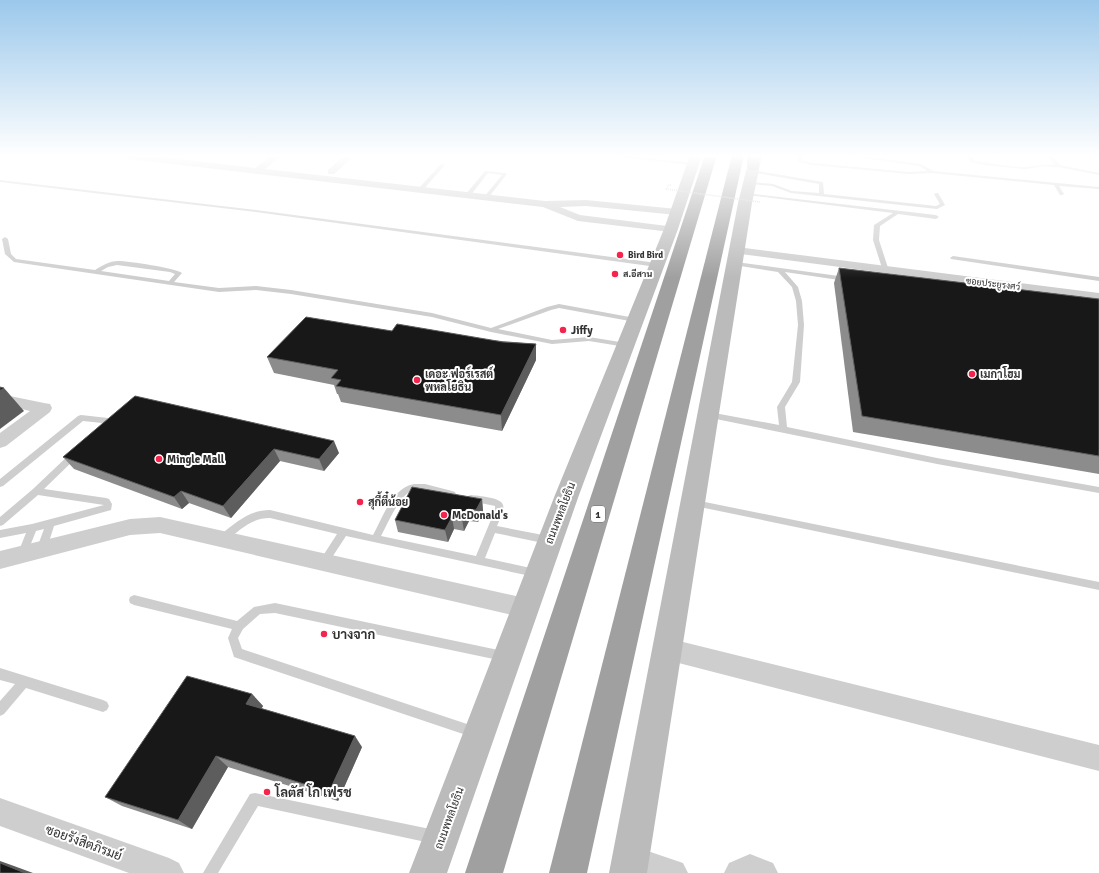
<svg xmlns="http://www.w3.org/2000/svg" width="1099" height="873" font-family="Signika,Sarabun,sans-serif">
<style>
.lines{fill:none;stroke-linecap:round;stroke-linejoin:round}
.path{stroke:#cecece;stroke-width:1.5;stroke-dasharray:1 1;stroke-linecap:butt}
.service{fill:#cecece;fill-rule:evenodd}
.minor{fill:#cecece;fill-rule:evenodd}
.secondary{fill:#bbb;fill-rule:evenodd}
.trunk{fill:#a0a0a0;fill-rule:evenodd}
.path-bridge{stroke:#cecece;stroke-width:1.5;stroke-dasharray:1 1;stroke-linecap:butt}
.wall{fill:#8c8c8c}
.shaded-wall{fill:#5d5d5d}
.building{fill:#181818;stroke:#5d5d5d}
.poi-dot{fill:#f6244d;stroke:#fff;stroke-width:1.5}
.labels{text-anchor:middle;stroke-width:4;stroke-linejoin:round;paint-order:stroke}
.far-poi-label{font-size:9px;font-weight:bold;fill:#313131;stroke:#fff;text-anchor:start}
.far-street-label{font-size:9px;fill:#313131;stroke:#fff}
.shield{fill:#fff;stroke:#6f6f6f;stroke-width:1}
.shield-label{font-size:10px;font-weight:bold;fill:#313131}
.poi-label{font-size:11px;font-weight:bold;fill:#313131;stroke:#fff;text-anchor:start}
.street-label{font-size:11px;fill:#313131;stroke:#fff}
.near-poi-label{font-size:13px;font-weight:bold;fill:#313131;stroke:#fff;text-anchor:start}
.near-street-label{font-size:13px;fill:#313131;stroke:#fff}
</style>
<rect width="100%" height="100%" fill="#fff"/>
<g class="lines">
<polyline class="path" points="666,189 669,185 672,185"/>
<g class="service">
<polygon points="600,155 619,155 693,163 695,164 693,165"/>
<polygon points="798,155 802,155 803,160 812,163 909,172 927,171 920,166 839,155 854,155 921,164 933,171 1099,187 1099,189 1059,186 1064,194 1062,195 1060,195 1054,185 932,173 909,174 812,165 799,162"/>
<path d="M967 155H971L974 160C987 163 1013 168 1027 167 1037 166 1043 164 1055 165L1047 155H1052L1060 165 1099 173V175L1064 168 1043 166 1026 169 984 165 970 162Z"/>
<polygon points="997,155 1001,155 1002,157 998,158"/>
<polygon points="441,164 445,165 422,191 418,191 418,189"/>
<polygon points="752,170 823,182 824,194 936,206 940,204 934,194 936,193 938,193 945,205 937,209 791,193 772,186 750,184 748,183 750,182 773,184 792,191 819,193 819,184 750,172 750,170"/>
<polygon points="485,171 505,173 507,174 488,198 484,197 502,175 488,173 470,196 466,196 466,194"/>
<polygon points="0,180 256,210 657,263 660,265 657,267 256,212 0,182"/>
<polygon points="745,193 936,215 939,217 936,219 898,214 880,226 879,240 889,271 886,273 883,271 873,240 874,225 893,213 747,195 745,194"/>
<path d="M5 237 8 239 11 254 16 259 95 270C101 266 110 261 118 261 129 261 175 268 182 273L174 282 219 288 256 286 291 290 432 313 491 328 547 307 559 304 635 318 638 320 635 322 559 308 551 310 498 329 552 340 589 337 626 343 629 345 626 347 589 341 552 344 491 332 432 317 291 294 256 290 219 292 14 262 5 254 2 239ZM117 265 170 272 175 274 169 281 101 271 108 267Z"/>
<polygon points="953,256 1099,277 1099,281 951,259 950,258"/>
<polygon points="736,262 846,277 849,279 846,281 785,272 798,287 802,301 804,325 800,382 785,407 787,427 937,458 1099,487 1099,493 937,464 706,417 705,415 709,412 779,425 777,407 792,382 798,325 796,301 792,287 778,272 734,265 733,264"/>
<polygon points="81,415 108,418 112,421 105,431 102,432 98,429 102,423 83,421 3,486 0,487 0,479 78,416"/>
<polygon points="75,451 78,452 79,454 78,456 44,489 106,498 109,499 112,504 111,510 54,526 47,548 45,551 42,552 39,551 37,548 44,529 36,531 26,556 23,557 20,556 18,553 26,533 0,538 0,530 32,524 104,505 38,495 3,525 0,526 0,517 33,489 72,452"/>
<path d="M414 484H425L452 491 455 492 456 494 455 496 452 497C440 495 424 487 412 491 400 494 387 525 381 536L476 556 495 510V506L471 501 468 500 467 498 468 496 471 495C478 496 501 497 503 505 505 511 499 521 497 526L548 536 551 537 553 540 551 543 548 544 495 533 485 558 535 569 538 570 540 573 538 576 535 577 346 536 327 565 324 566 321 565 319 562 337 534 270 518C251 518 240 530 226 541L223 542 220 541 218 538 220 535C236 523 249 510 270 510L373 535C383 517 392 488 414 484Z"/>
<polygon points="695,500 1099,582 1099,590 695,506 692,505 691,503 692,501"/>
<polygon points="134,595 237,621 254,607 275,603 503,651 507,652 508,656 507,660 503,661 275,613 260,614 243,629 238,638 242,649 479,728 481,732 479,736 475,738 234,657 228,638 232,629 134,605 130,603 129,600 130,597"/>
<polygon points="0,668 103,700 107,702 109,706 107,710 103,712 26,688 4,714 0,716 0,701 15,684 0,680"/>
<polygon points="255,793 435,830 440,832 442,837 440,842 435,844 258,806 218,873 203,873 250,794"/>
</g>
<g class="minor">
<polygon points="116,155 147,155 255,168 272,155 283,155 265,169 545,201 586,200 677,209 682,212 677,215 586,206 560,207 580,215 675,227 677,229 671,232 578,221 543,207 120,158"/>
<polygon points="345,155 355,155 334,174 328,174 328,170"/>
<polygon points="737,247 1099,293 1099,301 733,253 731,251"/>
<polygon points="0,394 44,403 50,404 52,408 50,412 6,446 0,448 0,433 30,411 0,404"/>
<polygon points="160,517 525,598 533,601 536,608 533,615 525,618 160,533 130,535 0,569 0,551 130,519"/>
<polygon points="667,638 1099,745 1099,771 667,660 659,657 655,649 659,641"/>
<polygon points="0,798 169,858 179,863 184,873 129,873 0,826"/>
<polygon points="630,845 683,863 688,873 626,873 620,870 615,860 620,850"/>
<polygon points="750,854 773,863 778,873 724,873 729,863"/>
</g>
<g class="secondary">
<polygon points="690,155 702,155 678,229 579,495 447,873 409,873 555,495 664,229"/>
<polygon points="750,155 762,155 752,203 647,873 609,873 738,203"/>
</g>
<g class="trunk">
<polygon points="705,155 717,155 503,873 465,873"/>
<polygon points="732,155 744,155 587,873 549,873"/>
<polygon points="747,155 759,155 759,167 757,170 749,170 747,167"/>
</g>
<polyline class="path-bridge" points="666,189 760,202"/>
</g>
<g class="wall">
<polygon points="839,268 1099,299 1099,474 853,432 834,283"/>
<polygon points="392,331 536,344 536,360 502,431 341,402 338,394 337,394 334,385 274,373 267,357"/>
<polygon points="135,396 339,453 324,471 280,461 231,518 189,503 182,509 74,469 63,457"/>
<polygon points="482,499 483,511 478,522 469,521 464,531 454,529 448,542 398,532 395,520"/>
<polygon points="252,694 263,706 261,709 362,747 338,801 228,767 192,829 122,806 105,797"/>
</g>
<g class="shaded-wall">
<polygon points="536,344 536,360 502,431 501,415"/>
<polygon points="4,388 24,411 0,429 0,391"/>
<polygon points="334,441 339,453 324,471 319,459"/>
<polygon points="274,449 280,461 231,518 223,506"/>
<polygon points="181,491 189,503 182,509 174,497"/>
<polygon points="482,499 483,511 478,522 476,510"/>
<polygon points="468,509 469,521 464,531 462,519"/>
<polygon points="452,517 454,529 448,542 445,530"/>
<polygon points="252,694 263,706 257,716 246,704"/>
<polygon points="355,736 362,747 338,801 329,792"/>
<polygon points="216,756 228,767 192,829 178,820"/>
<polygon points="0,861 14,866 33,873 25,873 0,864"/>
</g>
<g class="building">
<polygon points="839,268 1099,299 1099,456 862,416"/>
<polygon points="306,317 392,331 397,324 503,342 536,344 501,415 336,386 341,380 331,378 338,370 267,357"/>
<polygon points="0,387 4,388 0,391"/>
<polygon points="135,396 334,441 319,459 274,449 223,506 181,491 174,497 63,457"/>
<polygon points="412,487 482,499 476,510 468,509 462,519 452,517 445,530 395,520"/>
<polygon points="187,676 252,694 246,704 355,736 329,792 216,756 178,820 105,797"/>
<polygon points="0,863 25,873 0,873"/>
</g>
<linearGradient id="sky" x2="0" y2="1"><stop stop-color="#9bc8eb"/><stop offset="0.56" stop-color="#fff"/><stop offset="1" stop-color="#fff" stop-opacity="0"/></linearGradient>
<rect width="1099" height="278" fill="url(#sky)"/>
<g class="poi-dot">
<circle cx="620" cy="255" r="4"/>
<circle cx="615" cy="274" r="4"/>
<circle cx="563" cy="330" r="4"/>
<circle cx="972" cy="374" r="4"/>
<circle cx="417" cy="380" r="4"/>
<circle cx="159" cy="459" r="4"/>
<circle cx="360" cy="502" r="4"/>
<circle cx="444" cy="515" r="4"/>
<circle cx="324" cy="634" r="4"/>
<circle cx="267" cy="792" r="4"/>
</g>
<g class="labels">
<g class="far-poi-label">
<text x="628" y="258">Bird Bird</text>
<text x="623" y="277">ส.อีสาน</text>
</g>
<g class="far-street-label">
<text transform="translate(993 284) rotate(7)" y="3">ซอยประยูรงศว์</text>
</g>
<rect class="shield" x="591" y="506" width="14" height="16" rx="3"/>
<g class="shield-label">
<text x="598" y="518">1</text>
</g>
<g class="poi-label">
<text x="571" y="334">Jiffy</text>
<text x="425" y="378">เดอะ ฟอร์เรสต์<tspan x="425" dy="13">พหลโยธิน</tspan></text>
<text x="980" y="378">เมกาโฮม</text>
<text x="167" y="463">Mingle Mall</text>
<text x="368" y="506">สุกี้ตี๋น้อย</text>
<text x="452" y="519">McDonald's</text>
</g>
<g class="street-label">
<text transform="translate(560 513) rotate(-69)" y="4">ถนนพหลโยธิน</text>
<text transform="translate(449 818) rotate(-70)" y="4">ถนนพหลโยธิน</text>
</g>
<g class="near-poi-label">
<text x="332" y="639">บางจาก</text>
<text x="275" y="797">โลตัส โก เฟรช</text>
</g>
<g class="near-street-label">
<text transform="translate(84 842) rotate(20)" y="5">ซอยรังสิตภิรมย์</text>
</g>
</g>
</svg>
